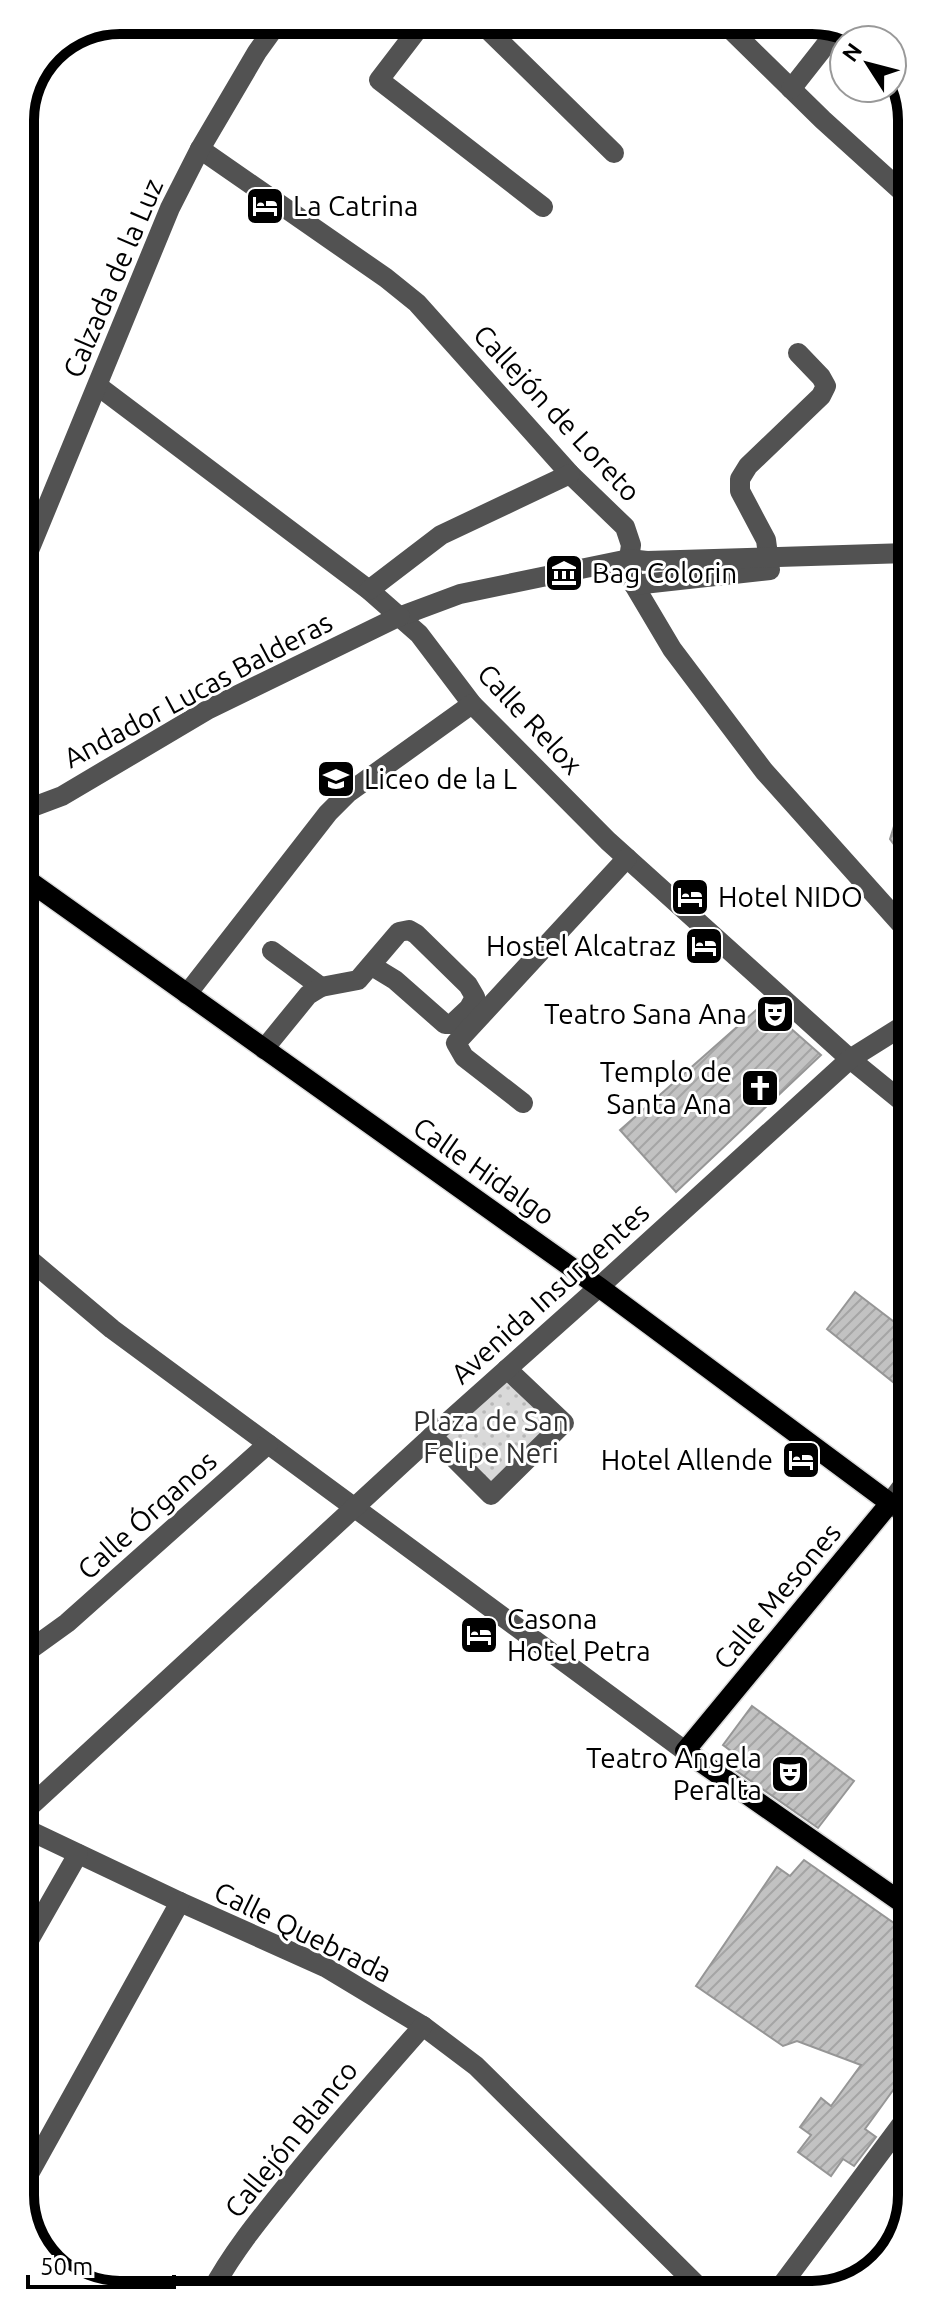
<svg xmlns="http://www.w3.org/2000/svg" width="932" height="2315" font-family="Ubuntu,sans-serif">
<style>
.park{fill:url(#park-dots)}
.building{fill:url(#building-hatch);stroke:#969696;stroke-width:2}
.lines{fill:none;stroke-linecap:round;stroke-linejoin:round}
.major-casing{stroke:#dbdbdb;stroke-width:23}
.minor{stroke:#525252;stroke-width:20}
.major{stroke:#000;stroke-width:20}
.labels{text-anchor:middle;stroke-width:6;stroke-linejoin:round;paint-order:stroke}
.poi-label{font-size:28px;fill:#000;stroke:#fff;text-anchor:start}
.street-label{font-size:28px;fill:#000;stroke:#fff}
.park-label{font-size:28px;fill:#303030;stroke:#fff}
.rim{fill:none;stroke:#000;stroke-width:10}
</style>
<defs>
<pattern id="park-dots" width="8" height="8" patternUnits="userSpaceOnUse" patternTransform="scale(2)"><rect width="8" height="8" fill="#d9d9d9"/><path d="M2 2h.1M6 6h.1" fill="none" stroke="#b8b8b8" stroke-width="1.8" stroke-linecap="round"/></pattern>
<pattern id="building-hatch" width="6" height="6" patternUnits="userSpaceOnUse" patternTransform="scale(2)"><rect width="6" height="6" fill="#c2c2c2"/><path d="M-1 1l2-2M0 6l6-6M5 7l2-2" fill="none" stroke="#a5a5a5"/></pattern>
</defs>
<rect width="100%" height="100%" fill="#fff"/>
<polygon class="park" points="507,1370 564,1423 491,1495 432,1436"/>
<g class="building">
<polygon points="905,791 909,791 909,865 890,839"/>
<polygon points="763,1004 821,1055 676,1192 620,1130"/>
<polygon points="855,1292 910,1334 910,1382 903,1390 827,1329"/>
<polygon points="752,1706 854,1781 818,1828 728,1765 735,1754 723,1745"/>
<polygon points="804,1860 911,1935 912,2064 865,2129 876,2137 854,2166 843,2159 831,2176 798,2152 811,2135 800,2127 821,2098 831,2106 861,2065 797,2041 783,2046 696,1986 777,1867 790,1876"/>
</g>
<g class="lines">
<defs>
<g id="major">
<polyline points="22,876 599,1287 890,1503 685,1751 911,1909"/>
<polyline points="912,2109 907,2117 912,2122"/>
</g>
</defs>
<use href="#major" class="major-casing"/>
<g class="minor">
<polyline points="425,20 379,80 543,207"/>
<polyline points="478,20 614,153"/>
<polyline points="721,20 823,120 907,196"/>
<polyline points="791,89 839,28"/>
<polyline points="200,149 386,278 417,303 570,474 625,527 631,545 629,559 634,585 672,649 764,771 909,933"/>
<polyline points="98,386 369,590 419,634 472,704 608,841 850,1059 909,1107"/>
<polyline points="21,570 170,208 200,149 257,52 280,20"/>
<polyline points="634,585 770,570 766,540 740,491 740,479 748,466 821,396 826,386 821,377 798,353"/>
<polyline points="369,590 441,535 570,474"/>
<polyline points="401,616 460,594 629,559 647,561 908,553"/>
<polyline points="22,811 62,796 209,709 400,616"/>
<polyline points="272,951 321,987"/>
<polyline points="187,994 328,813 348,793 472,704"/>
<polyline points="264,1049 308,995 321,987 358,980 399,932 409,930 416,934 468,985 475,997 469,1008 452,1024 445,1024 395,980 372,966"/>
<polyline points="523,1103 464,1057 456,1043 627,858"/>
<polyline points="23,1254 112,1329 685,1751"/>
<polyline points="432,1436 491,1495 564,1423 507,1369"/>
<polyline points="910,1476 890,1503 910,1517"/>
<polyline points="24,1654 67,1623 268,1444"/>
<polyline points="24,1812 432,1436 599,1287 850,1059 909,1022"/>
<polyline points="24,1828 180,1902 325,1967 423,2026 476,2066 703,2291"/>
<polyline points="25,1947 78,1854"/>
<polyline points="25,2181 180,1902"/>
<polyline points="778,2290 907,2117"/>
<path d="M210 2294C232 2252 262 2216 292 2179 334 2127 379 2076 423 2026"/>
</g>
<use href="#major" class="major"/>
</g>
<defs>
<symbol id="hotel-square" viewBox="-11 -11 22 22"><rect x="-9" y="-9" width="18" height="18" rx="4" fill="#000" stroke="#fff"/><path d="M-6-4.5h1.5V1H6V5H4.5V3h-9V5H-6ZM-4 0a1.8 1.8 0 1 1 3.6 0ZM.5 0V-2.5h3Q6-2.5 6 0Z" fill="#fff"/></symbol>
<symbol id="museum-square" viewBox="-11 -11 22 22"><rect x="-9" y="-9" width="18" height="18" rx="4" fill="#000" stroke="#fff"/><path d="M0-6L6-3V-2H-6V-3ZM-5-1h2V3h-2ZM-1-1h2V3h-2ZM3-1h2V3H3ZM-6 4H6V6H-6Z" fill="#fff"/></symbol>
<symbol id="school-square" viewBox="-11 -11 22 22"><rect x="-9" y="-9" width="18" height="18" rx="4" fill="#000" stroke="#fff"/><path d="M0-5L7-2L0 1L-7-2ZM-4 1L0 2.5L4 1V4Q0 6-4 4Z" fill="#fff"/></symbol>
<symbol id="theatre-square" viewBox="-11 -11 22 22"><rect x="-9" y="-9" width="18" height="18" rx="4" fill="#000" stroke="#fff"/><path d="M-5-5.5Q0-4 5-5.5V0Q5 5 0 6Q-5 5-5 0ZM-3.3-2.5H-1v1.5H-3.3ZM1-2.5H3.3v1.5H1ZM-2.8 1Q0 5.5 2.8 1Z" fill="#fff"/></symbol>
<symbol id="church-square" viewBox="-11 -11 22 22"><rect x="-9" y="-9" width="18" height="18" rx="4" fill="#000" stroke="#fff"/><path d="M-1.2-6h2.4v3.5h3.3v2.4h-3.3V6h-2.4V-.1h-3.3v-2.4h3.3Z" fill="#fff"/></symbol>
</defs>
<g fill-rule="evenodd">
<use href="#hotel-square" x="243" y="184" width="44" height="44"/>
<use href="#museum-square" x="542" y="551" width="44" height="44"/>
<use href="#school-square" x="314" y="757" width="44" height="44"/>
<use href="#hotel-square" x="668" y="875" width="44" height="44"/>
<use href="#hotel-square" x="682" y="924" width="44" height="44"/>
<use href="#theatre-square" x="753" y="992" width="44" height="44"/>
<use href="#church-square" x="738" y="1066" width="44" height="44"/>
<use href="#hotel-square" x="779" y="1438" width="44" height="44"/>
<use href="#hotel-square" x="457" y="1613" width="44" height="44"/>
<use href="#theatre-square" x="768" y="1752" width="44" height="44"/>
</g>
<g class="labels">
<g class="poi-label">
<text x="293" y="216">La Catrina</text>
<text x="592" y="583">Bag Colorin</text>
<text x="364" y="789">Liceo de la L</text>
<text x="718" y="907">Hotel NIDO</text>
<text x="676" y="956" text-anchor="end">Hostel Alcatraz</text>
<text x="747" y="1024" text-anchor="end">Teatro Sana Ana</text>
<text x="732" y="1082" text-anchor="end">Templo de<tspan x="732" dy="32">Santa Ana</tspan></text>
<text x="773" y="1470" text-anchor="end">Hotel Allende</text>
<text x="507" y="1629">Casona<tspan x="507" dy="32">Hotel Petra</tspan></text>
<text x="762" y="1768" text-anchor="end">Teatro Angela<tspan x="762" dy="32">Peralta</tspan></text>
</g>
<g class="street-label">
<text transform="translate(113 278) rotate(-67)" y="10">Calzada de la Luz</text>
<text transform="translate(557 413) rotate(47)" y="10">Callejón de Loreto</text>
<text transform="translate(198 690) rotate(-28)" y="10">Andador Lucas Balderas</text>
<text transform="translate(530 719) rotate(47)" y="10">Calle Relox</text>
<text transform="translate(484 1171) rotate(35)" y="10">Calle Hidalgo</text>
<text transform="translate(550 1293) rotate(-42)" y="10">Avenida Insurgentes</text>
<text transform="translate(147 1515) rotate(-42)" y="10">Calle Órganos</text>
<text transform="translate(777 1596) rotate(-50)" y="10">Calle Mesones</text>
<text transform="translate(303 1932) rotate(26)" y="10">Calle Quebrada</text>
<text transform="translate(291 2139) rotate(-51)" y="10">Callejón Blanco</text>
</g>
<g class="park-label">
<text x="491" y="1431">Plaza de San<tspan x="491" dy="32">Felipe Neri</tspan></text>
</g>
</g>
<path d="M0 0H932V2315H0ZM120 34H812A86 86 0 0 1 898 120V2195A86 86 0 0 1 812 2281H120A86 86 0 0 1 34 2195V120A86 86 0 0 1 120 34Z" fill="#fff" fill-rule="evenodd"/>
<path class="rim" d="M120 34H812A86 86 0 0 1 898 120V2195A86 86 0 0 1 812 2281H120A86 86 0 0 1 34 2195V120A86 86 0 0 1 120 34Z"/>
<g transform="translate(868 64) rotate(306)"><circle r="38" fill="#ffffff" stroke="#999999" stroke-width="2"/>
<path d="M0-6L14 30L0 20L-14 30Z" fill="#000000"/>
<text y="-12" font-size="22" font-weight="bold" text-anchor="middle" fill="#000000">N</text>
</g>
<path d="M28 2275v12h146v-12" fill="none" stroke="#000000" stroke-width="4"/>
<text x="40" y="2275" font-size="24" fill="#000000" stroke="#ffffff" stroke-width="6" paint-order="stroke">50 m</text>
</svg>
